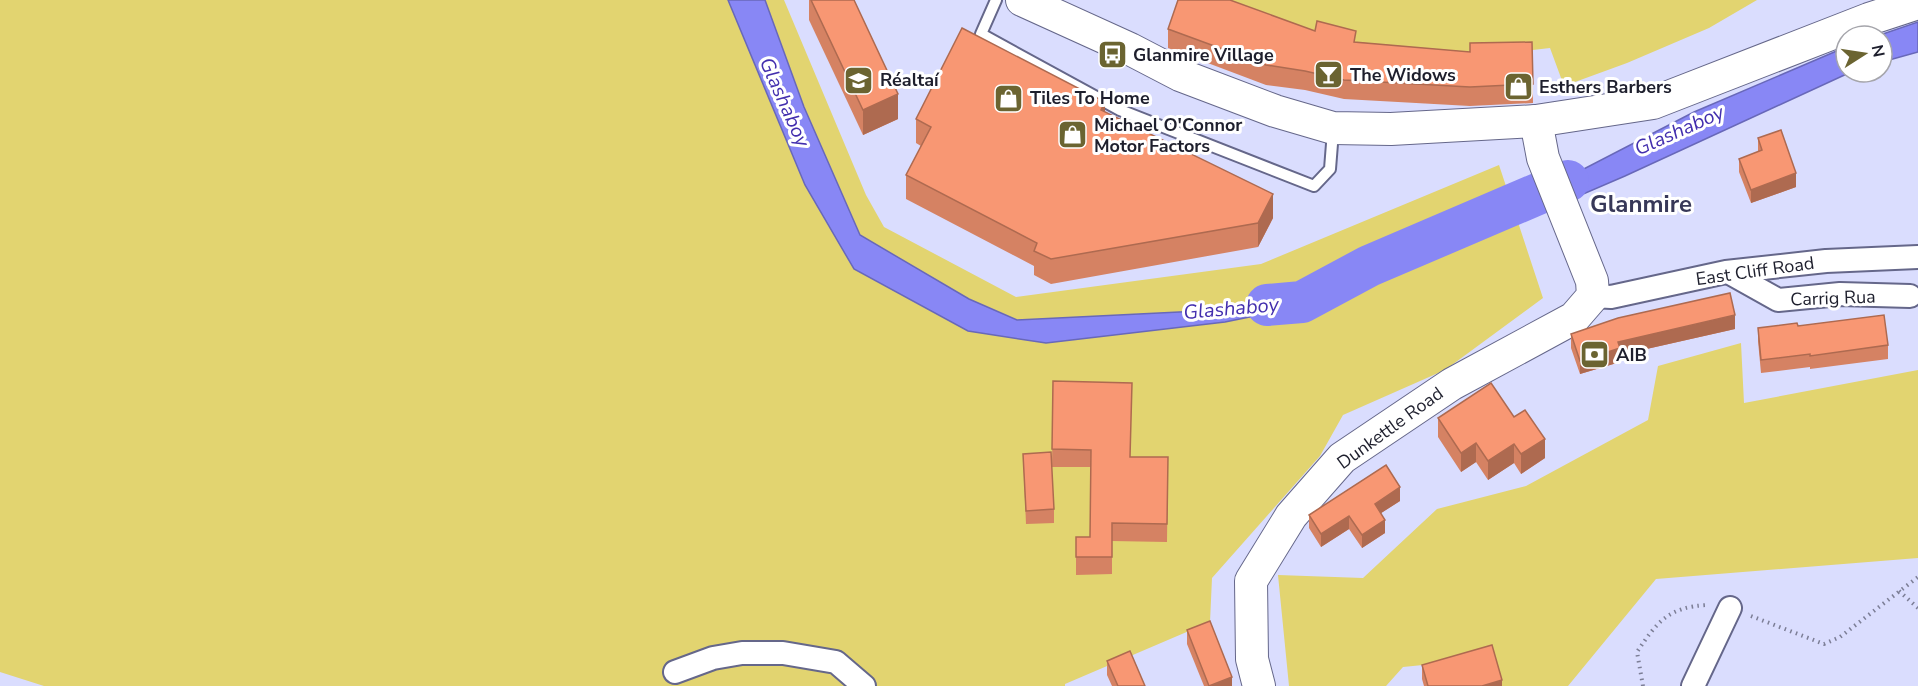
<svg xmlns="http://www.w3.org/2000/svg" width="1918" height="686" font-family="'Nunito Sans',sans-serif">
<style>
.green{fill:#e2d470}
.water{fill:#8887f5;stroke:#6868b9;stroke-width:1.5}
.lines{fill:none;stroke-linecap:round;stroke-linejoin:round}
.river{stroke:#8887f5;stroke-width:42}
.lane-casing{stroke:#65678a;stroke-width:14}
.street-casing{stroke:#65678a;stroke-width:26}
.secondary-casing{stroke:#65678a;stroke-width:34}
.path{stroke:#7c7e96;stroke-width:4;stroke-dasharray:1.5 4.5;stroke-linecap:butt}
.lane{stroke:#fff;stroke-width:10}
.street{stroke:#fff;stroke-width:22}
.secondary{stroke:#fff;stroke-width:32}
.wall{fill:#d58263}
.shaded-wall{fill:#ae6a50}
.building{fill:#f89773;stroke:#ae6a50;stroke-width:1.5}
.labels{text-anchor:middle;stroke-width:6;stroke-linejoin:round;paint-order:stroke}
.poi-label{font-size:18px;font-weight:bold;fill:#1e1f2d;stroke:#fff;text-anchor:start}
.street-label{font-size:18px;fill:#1e1f2d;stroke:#fff}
.water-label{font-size:20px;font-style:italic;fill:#432fae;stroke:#fff}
.district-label{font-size:24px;font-weight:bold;fill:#373858;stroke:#fff}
</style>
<rect width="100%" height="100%" fill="#daddfe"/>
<g class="green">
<polygon points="0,0 784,0 866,195 884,227 1016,297 1261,264 1499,165 1543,298 1445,370 1343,415 1320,456 1212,578 1210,622 1065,684 1065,686 44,686 0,672"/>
<polygon points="1182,0 1757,0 1709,28 1627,63 1564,86 1550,48 1446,60 1392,53"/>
<polygon points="1741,343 1744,403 1918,370 1918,558 1656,579 1568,686 1500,686 1492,658 1403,667 1386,686 1289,686 1278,575 1363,578 1437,509 1526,486 1648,420 1658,366"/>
</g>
<g class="water">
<polygon points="728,0 765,0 804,107 860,235 969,299 1017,320 1220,310 1321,292 1516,204 1694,112 1846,47 1846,72 1851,72 1625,176 1437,257 1325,302 1225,322 1046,343 968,331 854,269 805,185"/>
<polygon points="1918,22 1918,52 1882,62 1882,36 1877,36"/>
</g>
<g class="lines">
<polyline class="river" points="1267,305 1302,302 1369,266 1568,181"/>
<defs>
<polyline id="lane" points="996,0 981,34 1120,110 1314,186 1330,169 1333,131"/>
<g id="street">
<polyline points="1728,272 1778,300 1840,294 1910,296"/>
<polyline points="1593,296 1611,297 1726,272 1826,261 1918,257"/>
<polyline points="675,672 713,658 742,653 783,653 836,662 864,686"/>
<polyline points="1693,686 1730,608"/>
</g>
<g id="secondary">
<polyline points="1022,0 1130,49 1180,75 1275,111 1333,128 1391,129 1536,121 1653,103 1869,19 1918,3"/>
<polyline points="1259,686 1252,659 1251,581 1291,516 1342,458 1452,384 1574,318 1593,296 1592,281 1543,158 1536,121"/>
</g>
</defs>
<use href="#lane" class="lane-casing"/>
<use href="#street" class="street-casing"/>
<use href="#secondary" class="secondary-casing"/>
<g class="path">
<polyline points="1899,591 1918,608"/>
<polyline points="1751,616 1824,644 1840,637 1918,577"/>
<path d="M1643 686 1637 652C1657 622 1668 607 1707 605"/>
</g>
<use href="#lane" class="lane"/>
<use href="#street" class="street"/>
<use href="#secondary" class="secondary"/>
</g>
<g class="wall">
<polygon points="809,0 854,0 898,119 863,135 809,20"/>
<polygon points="1168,29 1315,31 1356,42 1470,52 1532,42 1533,103 1470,106 1344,99 1305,90 1266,85 1168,48"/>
<polygon points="1105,112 1273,218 1258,247 1051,284 1034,275 1034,266 906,199 906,175 921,146 916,143 916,119"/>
<polygon points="1758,138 1796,187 1751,203 1739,172 1739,159 1758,152"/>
<polygon points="1798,326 1888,345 1888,359 1810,369 1810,367 1761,373 1758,341 1758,328"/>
<polygon points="1735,329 1620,355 1620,362 1580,374 1571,348 1571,334"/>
<polygon points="1053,381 1131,457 1168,457 1167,542 1112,541 1112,574 1076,575 1076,537 1090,537 1091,467 1052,467"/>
<polygon points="1514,417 1545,458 1521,474 1514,463 1488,480 1476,462 1461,472 1438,437 1438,418"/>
<polygon points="1023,454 1054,509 1054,523 1026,524"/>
<polygon points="1400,501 1381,513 1385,533 1362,548 1349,529 1321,547 1309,528 1309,515"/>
<polygon points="1187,630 1232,686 1204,686 1187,644"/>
<polygon points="1107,661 1145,686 1112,686 1107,675"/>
<polygon points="1422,665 1502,686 1424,686 1422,679"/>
</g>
<g class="shaded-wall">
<polygon points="898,94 898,119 863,135 863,110"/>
<polygon points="1105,102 1105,127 1101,110"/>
<polygon points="1796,173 1796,187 1751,203 1751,190"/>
<polygon points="1273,194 1273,218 1258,247 1258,223"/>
<polygon points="1735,315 1735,329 1620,355 1620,362 1580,374 1580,361 1618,342"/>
<polygon points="1545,439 1545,458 1521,474 1521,454"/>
<polygon points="1476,443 1476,462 1461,472 1461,453"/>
<polygon points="1514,444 1514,463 1488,480 1488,461"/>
<polygon points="1400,487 1400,501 1375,517 1375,504"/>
<polygon points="1349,516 1349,529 1321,547 1321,534"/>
<polygon points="1385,520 1385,533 1362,548 1362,535"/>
<polygon points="1232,677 1232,686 1210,686"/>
<polygon points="1502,680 1502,686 1482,686"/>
</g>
<g class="building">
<polygon points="811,0 854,0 898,94 863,110"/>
<polygon points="1178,0 1230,0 1315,31 1317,21 1356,31 1354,42 1470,52 1470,43 1532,42 1533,84 1470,87 1344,80 1305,71 1266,65 1168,29"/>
<polygon points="962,28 1105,102 1101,110 1273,194 1258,223 1051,259 1034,251 1037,243 906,175 931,127 916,119"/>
<polygon points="1781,130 1796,173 1751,190 1739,159 1762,150 1758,138"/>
<polygon points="1730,293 1735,315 1618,342 1620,348 1580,361 1571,334 1618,318"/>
<polygon points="1884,315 1888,345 1810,356 1810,354 1761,360 1758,328 1797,323 1798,326"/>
<polygon points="1053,381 1132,383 1130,457 1168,457 1167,524 1112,523 1112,557 1076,557 1076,537 1090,537 1091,450 1052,449"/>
<polygon points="1491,383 1514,417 1525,410 1545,439 1521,454 1514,444 1488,461 1476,443 1461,453 1438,418"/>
<polygon points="1051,452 1054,509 1026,511 1023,454"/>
<polygon points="1386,465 1400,487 1375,504 1385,520 1362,535 1349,516 1321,534 1309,515"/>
<polygon points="1210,621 1232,677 1209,686 1187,630"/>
<polygon points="1492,645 1502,680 1482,686 1428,686 1422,665"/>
<polygon points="1130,651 1145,686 1118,686 1107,661"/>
</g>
<defs>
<symbol id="bus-square" viewBox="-11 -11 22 22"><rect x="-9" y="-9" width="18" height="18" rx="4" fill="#6b6431" stroke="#fff"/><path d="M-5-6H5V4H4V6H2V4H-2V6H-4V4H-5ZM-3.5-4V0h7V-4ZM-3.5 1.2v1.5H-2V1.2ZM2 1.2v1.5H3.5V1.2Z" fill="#fff"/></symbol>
<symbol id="bar-square" viewBox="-11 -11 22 22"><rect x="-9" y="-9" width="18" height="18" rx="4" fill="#6b6431" stroke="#fff"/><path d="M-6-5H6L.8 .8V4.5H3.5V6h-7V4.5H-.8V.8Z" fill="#fff"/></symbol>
<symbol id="school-square" viewBox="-11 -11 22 22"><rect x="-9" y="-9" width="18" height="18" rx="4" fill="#6b6431" stroke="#fff"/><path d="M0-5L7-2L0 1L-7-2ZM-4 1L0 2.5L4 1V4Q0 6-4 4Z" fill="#fff"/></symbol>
<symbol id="shop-square" viewBox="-11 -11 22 22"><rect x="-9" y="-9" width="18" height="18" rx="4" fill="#6b6431" stroke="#fff"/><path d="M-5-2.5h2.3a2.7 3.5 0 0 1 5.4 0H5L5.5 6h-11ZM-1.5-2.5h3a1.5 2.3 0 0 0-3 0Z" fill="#fff"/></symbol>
<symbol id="bank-square" viewBox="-11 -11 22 22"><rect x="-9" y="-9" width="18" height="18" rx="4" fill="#6b6431" stroke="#fff"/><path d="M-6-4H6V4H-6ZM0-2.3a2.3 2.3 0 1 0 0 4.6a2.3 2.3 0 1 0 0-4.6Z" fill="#fff"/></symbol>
</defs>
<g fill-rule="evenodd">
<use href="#bus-square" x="1096" y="38" width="33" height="33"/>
<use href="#bar-square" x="1312" y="58" width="33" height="33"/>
<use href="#school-square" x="842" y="64" width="33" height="33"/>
<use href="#shop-square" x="1502" y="70" width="33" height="33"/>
<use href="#shop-square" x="992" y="82" width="33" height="33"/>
<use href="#shop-square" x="1056" y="118" width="33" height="33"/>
<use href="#bank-square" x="1578" y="338" width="33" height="33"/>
</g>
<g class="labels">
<g class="poi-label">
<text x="1133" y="61">Glanmire Village</text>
<text x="1350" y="81">The Widows</text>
<text x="880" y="86">Réaltaí</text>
<text x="1539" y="93">Esthers Barbers</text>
<text x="1030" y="104">Tiles To Home</text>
<text x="1094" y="131">Michael O'Connor<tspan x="1094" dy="21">Motor Factors</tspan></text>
<text x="1616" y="361">AIB</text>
</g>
<g class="street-label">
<text transform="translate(1755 271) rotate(-8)" y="6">East Cliff Road</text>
<text transform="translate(1833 298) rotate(-2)" y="6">Carrig Rua</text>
<text transform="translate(1390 428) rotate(-36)" y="6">Dunkettle Road</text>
</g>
<g class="water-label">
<text transform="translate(785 102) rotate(66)" y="7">Glashaboy</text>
<text transform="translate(1679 130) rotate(-24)" y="7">Glashaboy</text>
<text transform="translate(1231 308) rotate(-5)" y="7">Glashaboy</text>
</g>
<g class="district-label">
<text x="1641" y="212">Glanmire</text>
</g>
</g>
<g transform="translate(1864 54) rotate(78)"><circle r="28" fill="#ffffff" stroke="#a5a5ab" stroke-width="1.5"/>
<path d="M0-4.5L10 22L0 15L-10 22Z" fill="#6b6431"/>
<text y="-9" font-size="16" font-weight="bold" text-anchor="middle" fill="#1e1f2d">N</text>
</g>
</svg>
